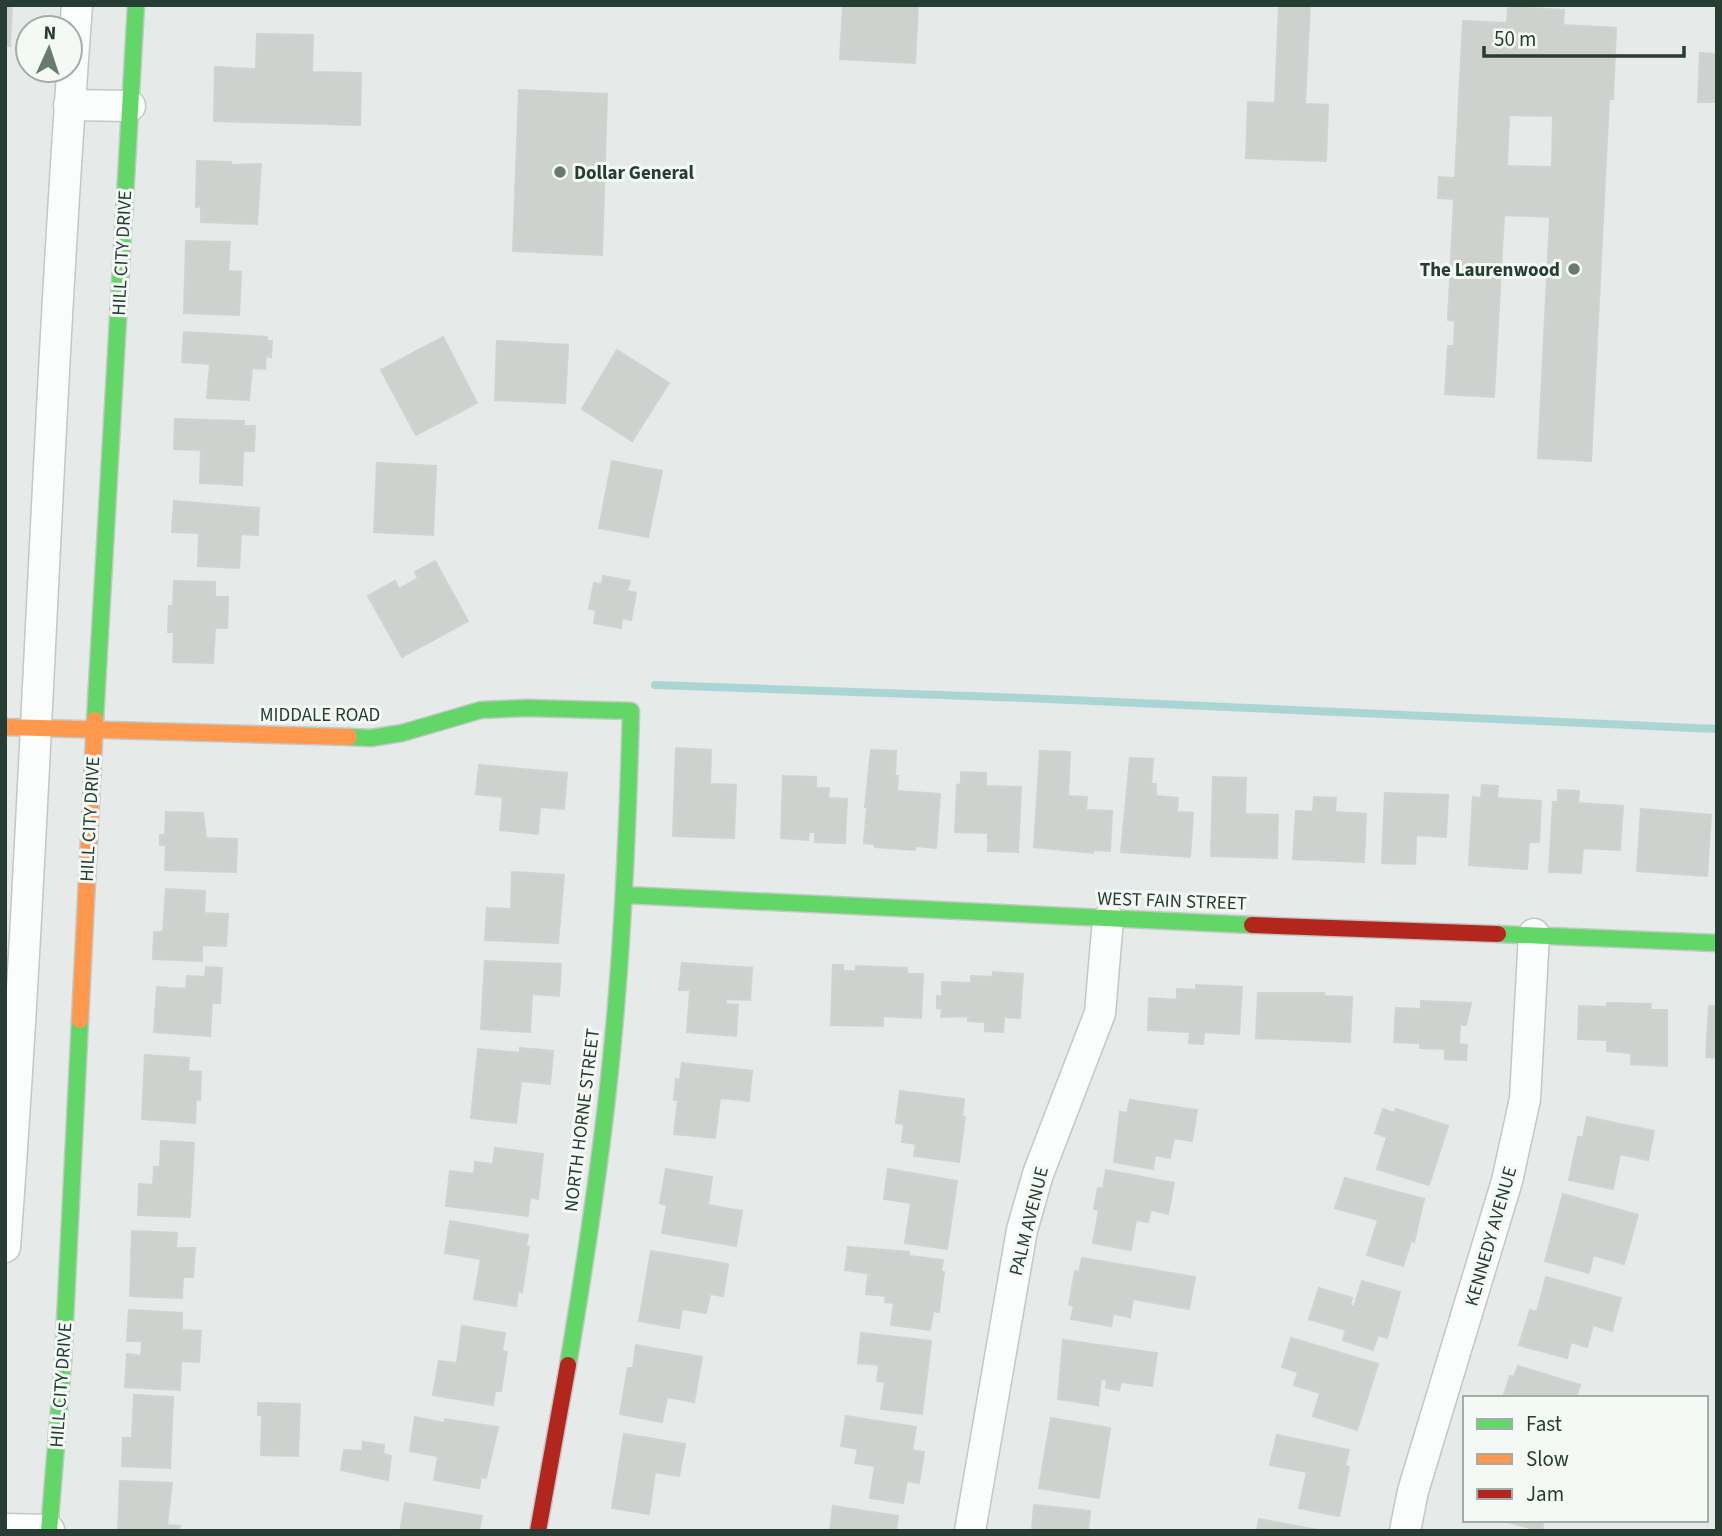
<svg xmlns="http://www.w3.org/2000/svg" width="1722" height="1536" font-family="'Source Sans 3',sans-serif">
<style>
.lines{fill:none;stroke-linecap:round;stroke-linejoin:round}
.stream{stroke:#aad5d3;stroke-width:8}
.building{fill:#cdd2cf;stroke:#cfd3d1;stroke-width:2;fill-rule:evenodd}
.street-casing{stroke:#c3c7c5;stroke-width:33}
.fast-casing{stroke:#c2c8c5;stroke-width:19}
.slow-casing{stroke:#c2c8c5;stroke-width:19}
.jam-casing{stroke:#c2c8c5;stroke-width:19}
.street{stroke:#fbfcfc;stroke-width:30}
.fast{stroke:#63d668;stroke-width:16}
.slow{stroke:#ff974d;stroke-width:16}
.jam{stroke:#b3261e;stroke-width:16}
.poi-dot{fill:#697a72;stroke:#f4f9f6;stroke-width:2.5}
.labels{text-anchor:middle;stroke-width:6;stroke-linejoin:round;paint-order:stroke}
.poi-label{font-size:19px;font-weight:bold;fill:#253d32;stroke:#f4f9f6;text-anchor:start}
.street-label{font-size:19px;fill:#253d32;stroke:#f4f9f6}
</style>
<rect width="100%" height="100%" fill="#e6eae8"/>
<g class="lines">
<polyline class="stream" points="655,685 1026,698 1717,729"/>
</g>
<g class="building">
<polygon points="5,5 12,5 10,46 5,46"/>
<polygon points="843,5 918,6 915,63 840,59"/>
<polygon points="1279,5 1310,5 1305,104 1328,105 1326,161 1246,158 1248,102 1275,103"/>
<path d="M1508 7 1564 10 1563 25 1616 28 1613 99H1609L1591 461 1538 458 1550 217 1504 215 1494 397 1445 394 1448 346H1454L1455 321 1448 320 1454 199 1438 198 1439 177 1455 178 1463 21 1507 23ZM1509 115 1553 116 1552 167 1507 166Z"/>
<polygon points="257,34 313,35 312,72 361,73 360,125 214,121 215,67 256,69"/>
<polygon points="1700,53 1717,54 1717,102 1698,102"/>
<polygon points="519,90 607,94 602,255 513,251"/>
<polygon points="197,161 231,162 231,165 261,164 257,224 201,222 201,206 196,207"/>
<polygon points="186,241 230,242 228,271 241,272 239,315 184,313"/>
<polygon points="184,332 267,337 267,341 272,341 271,357 266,356 265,369 252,368 249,400 207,398 210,364 182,362"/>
<polygon points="443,337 477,403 416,435 381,370"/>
<polygon points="497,341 568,345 565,403 495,400"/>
<polygon points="617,350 669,383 632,441 582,409"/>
<polygon points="175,419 244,421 244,426 255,426 254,451 243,451 242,485 200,483 201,450 174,449"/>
<polygon points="612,461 662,471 648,537 599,528"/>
<polygon points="377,463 436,466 433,535 374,532"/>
<polygon points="174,501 259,508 258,535 241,534 239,568 198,566 199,533 172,532"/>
<polygon points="435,561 468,621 402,657 368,596 395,581 399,589 418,578 415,572"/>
<polygon points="603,576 630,581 627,591 636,593 631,620 622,618 621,628 594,623 596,610 589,609 594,583 602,584"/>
<polygon points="174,581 215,582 215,597 228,597 227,628 215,628 213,663 173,662 174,632 168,632 169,606 173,606"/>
<polygon points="676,748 711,750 710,784 736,785 734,838 673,836"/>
<polygon points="871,750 896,751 895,776 898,776 897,791 940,794 936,848 915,846 915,850 875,847 875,844 864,843 867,807 865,807"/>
<polygon points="1040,751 1070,752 1068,796 1087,797 1086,810 1112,811 1110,851 1094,850 1093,853 1034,847"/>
<polygon points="1130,758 1153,759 1151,784 1156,784 1156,796 1178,798 1177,812 1193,813 1190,857 1121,852"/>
<polygon points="479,765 567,773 564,809 540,807 538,834 500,830 503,797 476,794"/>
<polygon points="961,772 986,773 986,786 1021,787 1018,852 988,851 988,833 955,832 957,785 961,784"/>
<polygon points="783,776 816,777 816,788 829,788 828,798 847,799 845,843 815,842 815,832 809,832 808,840 781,838"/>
<polygon points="1213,777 1246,778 1245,814 1278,815 1277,858 1211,856"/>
<polygon points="1482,785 1498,786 1497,798 1541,801 1539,842 1529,842 1527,869 1469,865 1473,797 1481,798"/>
<polygon points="1558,790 1579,791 1578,803 1623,806 1620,850 1583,848 1581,873 1549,872 1553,802 1558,802"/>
<polygon points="1385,793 1448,795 1446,837 1416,835 1415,864 1382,863"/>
<polygon points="1314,797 1336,798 1335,812 1366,814 1364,862 1293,859 1296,811 1313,812"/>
<polygon points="1641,809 1711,815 1707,876 1637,871"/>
<polygon points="166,812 203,813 206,838 237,839 236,872 165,870 166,845 160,845 160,835 165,835"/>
<polygon points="512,872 564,875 558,943 485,940 487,908 511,909"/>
<polygon points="166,889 205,891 204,913 228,914 226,946 202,945 202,961 153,959 154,932 163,932"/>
<polygon points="485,961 561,964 559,996 532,994 530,1032 481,1029"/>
<polygon points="682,963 752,968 750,1000 726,999 726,1004 738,1005 736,1036 687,1032 690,990 679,990"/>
<polygon points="833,965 843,965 843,971 856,971 856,966 907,968 907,974 923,974 921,1018 883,1016 883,1026 831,1025"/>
<polygon points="206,967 222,968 220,1003 212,1003 210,1036 154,1032 157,987 186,989 187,976 205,977"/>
<polygon points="993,972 1023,974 1020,1018 1004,1017 1003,1032 985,1031 985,1022 968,1021 968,1016 941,1017 942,1009 937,1008 937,996 942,997 942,982 971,983 971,976 993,977"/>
<polygon points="1196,985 1242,987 1239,1034 1204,1032 1203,1044 1189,1043 1190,1032 1148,1030 1149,998 1177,1000 1177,989 1196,990"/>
<polygon points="1258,993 1324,993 1324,996 1352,997 1350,1042 1256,1038"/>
<polygon points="1421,1001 1471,1003 1466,1025 1460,1025 1459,1044 1467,1045 1466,1060 1445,1059 1445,1049 1420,1048 1420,1043 1394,1042 1396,1008 1421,1009"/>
<polygon points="1607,1003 1651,1004 1650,1010 1667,1010 1667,1066 1631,1064 1631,1053 1607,1051 1607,1040 1578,1039 1579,1006 1606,1007"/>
<polygon points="1709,1006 1717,1006 1717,1058 1706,1057"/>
<polygon points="520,1048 553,1051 550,1084 521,1081 516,1123 471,1118 478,1049 520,1053"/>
<polygon points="145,1055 189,1058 188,1071 201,1072 200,1100 196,1099 195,1123 142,1119"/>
<polygon points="682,1063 752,1071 749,1101 720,1098 715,1138 674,1134 678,1100 674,1100 676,1079 680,1080"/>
<polygon points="900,1091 964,1099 962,1117 965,1117 959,1162 914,1156 916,1144 902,1142 904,1124 896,1123"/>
<polygon points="1130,1100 1197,1110 1192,1141 1174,1138 1170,1158 1155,1155 1153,1169 1114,1162 1120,1112 1127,1113"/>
<polygon points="1383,1109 1394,1113 1396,1109 1448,1126 1429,1185 1377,1169 1387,1137 1375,1133"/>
<polygon points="1587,1117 1654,1131 1648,1160 1620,1154 1613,1189 1569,1180 1578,1137 1583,1137"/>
<polygon points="161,1141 194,1143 190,1217 138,1215 139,1184 153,1185 154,1167 160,1167"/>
<polygon points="495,1148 543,1154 538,1199 530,1197 528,1216 446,1206 450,1171 474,1174 475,1162 493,1164"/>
<polygon points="666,1169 712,1177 708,1205 742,1211 736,1246 662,1233 667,1205 660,1203"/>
<polygon points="888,1169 957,1181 947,1249 905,1243 911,1203 884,1199"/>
<polygon points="1106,1170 1174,1183 1168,1214 1151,1210 1148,1222 1136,1220 1131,1250 1093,1243 1099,1210 1094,1209 1098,1188 1103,1189"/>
<polygon points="1345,1178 1424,1199 1414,1242 1411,1241 1403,1266 1367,1255 1378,1220 1335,1208"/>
<polygon points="1563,1194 1638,1215 1624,1264 1593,1255 1589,1273 1545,1261"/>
<polygon points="450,1221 528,1235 526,1246 529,1247 522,1292 518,1291 516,1306 474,1299 481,1259 445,1253"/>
<polygon points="132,1231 177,1233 176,1248 195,1248 193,1277 183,1277 182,1298 130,1296"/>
<polygon points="848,1247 909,1252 909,1256 943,1260 941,1271 944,1272 939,1312 933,1311 930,1330 891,1325 894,1303 885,1302 886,1296 866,1294 868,1276 871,1277 871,1274 845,1270"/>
<polygon points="651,1251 728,1264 723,1296 710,1294 706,1313 682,1309 679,1328 639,1321"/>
<polygon points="1082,1258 1195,1277 1189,1309 1133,1299 1130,1317 1113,1314 1111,1326 1071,1319 1074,1306 1069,1305 1075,1271 1079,1272"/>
<polygon points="1546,1277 1621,1298 1612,1331 1593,1325 1587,1347 1571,1342 1567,1358 1519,1345 1530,1310 1537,1312"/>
<polygon points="1362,1281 1400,1292 1387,1338 1378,1335 1373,1350 1343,1340 1346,1330 1309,1319 1319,1288 1352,1298 1350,1305 1354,1307"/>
<polygon points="129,1310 182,1313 182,1330 201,1331 199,1362 181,1361 180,1390 125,1387 127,1354 141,1356 142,1341 127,1341"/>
<polygon points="462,1326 505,1333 502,1351 507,1352 501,1391 495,1391 493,1405 433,1395 439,1361 457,1363"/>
<polygon points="861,1333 931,1341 922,1414 881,1409 885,1382 877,1381 879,1365 858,1363"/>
<polygon points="1291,1338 1378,1364 1357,1430 1313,1416 1320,1393 1294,1385 1298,1372 1282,1367"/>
<polygon points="1063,1340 1157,1353 1152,1386 1121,1382 1119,1390 1106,1388 1107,1380 1101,1379 1098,1405 1058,1399"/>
<polygon points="636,1345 702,1357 694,1402 667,1397 662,1422 620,1414 628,1368 633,1368"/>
<polygon points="1518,1366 1580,1385 1576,1398 1503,1398 1510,1376 1514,1377"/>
<polygon points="134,1395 173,1397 170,1468 122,1466 123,1438 132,1438"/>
<polygon points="258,1403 300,1404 298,1456 261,1455 262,1415 258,1415"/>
<polygon points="846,1416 916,1427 912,1450 924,1452 919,1483 907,1481 903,1503 870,1498 875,1466 855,1463 858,1449 841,1446"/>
<polygon points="415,1417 444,1423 445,1419 498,1427 486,1478 481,1477 479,1488 434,1480 438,1456 410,1451"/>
<polygon points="1051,1418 1110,1428 1099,1498 1039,1488"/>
<polygon points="624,1434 685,1444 679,1476 655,1472 649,1514 612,1508"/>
<polygon points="1277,1435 1349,1450 1345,1466 1349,1467 1339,1516 1299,1508 1307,1472 1270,1465"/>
<polygon points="363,1442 384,1445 383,1454 391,1456 388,1480 341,1470 344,1450 362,1451"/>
<polygon points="120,1481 172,1483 167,1525 180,1526 179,1531 118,1531"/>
<polygon points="405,1503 482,1516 479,1531 400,1531"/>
<polygon points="1034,1505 1090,1511 1088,1531 1032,1531"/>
<polygon points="833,1506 898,1516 896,1531 830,1531"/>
<polygon points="1259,1519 1323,1531 1257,1531"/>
<polygon points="1499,1520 1544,1520 1542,1531"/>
</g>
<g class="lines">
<defs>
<g id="street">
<polyline points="69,105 130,106"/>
<path d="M5 1247C36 834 46 419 77 5"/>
<polyline points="5,1529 49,1530"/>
<polyline points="970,1531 1022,1230 1038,1174 1100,1013 1108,919"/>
<polyline points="1405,1531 1413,1491 1507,1181 1525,1099 1534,934"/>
</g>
<g id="fast">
<polyline points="95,720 136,5"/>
<path d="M349 737 371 738 402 733 481 710 528 708 631 711C628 817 624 923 614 1029 604 1142 587 1253 568 1365"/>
<polyline points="625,895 1252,925"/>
<polyline points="1498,934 1717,943"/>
<polyline points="49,1531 63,1361 80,1020"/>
</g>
<g id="slow">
<polyline points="5,727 349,737"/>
<polyline points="80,1020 95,720"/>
</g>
<g id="jam">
<polyline points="1252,925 1498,934"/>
<polyline points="538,1531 568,1365"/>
</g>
</defs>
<use href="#street" class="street-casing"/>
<use href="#fast" class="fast-casing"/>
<use href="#slow" class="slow-casing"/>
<use href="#jam" class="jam-casing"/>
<use href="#street" class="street"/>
<use href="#fast" class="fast"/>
<use href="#slow" class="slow"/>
<use href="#jam" class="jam"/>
</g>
<g class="poi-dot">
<circle cx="560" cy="172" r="7"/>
<circle cx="1574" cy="269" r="7"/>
</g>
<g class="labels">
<g class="poi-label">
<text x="574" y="179">Dollar General</text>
<text x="1560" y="276" text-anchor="end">The Laurenwood</text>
</g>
<g class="street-label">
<text transform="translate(121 253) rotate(-87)" y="7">HILL CITY DRIVE</text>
<text x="320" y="721">MIDDALE ROAD</text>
<text transform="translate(89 819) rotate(-87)" y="7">HILL CITY DRIVE</text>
<text transform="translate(1172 900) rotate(2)" y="7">WEST FAIN STREET</text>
<text transform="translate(581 1120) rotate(-83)" y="7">NORTH HORNE STREET</text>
<text transform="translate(1028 1221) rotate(-76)" y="7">PALM AVENUE</text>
<text transform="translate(1490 1236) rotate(-74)" y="7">KENNEDY AVENUE</text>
<text transform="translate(60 1385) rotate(-86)" y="7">HILL CITY DRIVE</text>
</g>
</g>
<rect width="1722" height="1536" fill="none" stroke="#253d32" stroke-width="14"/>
<rect x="1463" y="1396" width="245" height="126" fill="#f4f9f6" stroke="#a1aea8" stroke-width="2"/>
<rect x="1477" y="1419" width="35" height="10" fill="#63d668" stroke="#a1aea8" stroke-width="2"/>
<text x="1526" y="1431" font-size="21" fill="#253d32">Fast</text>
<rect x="1477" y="1454" width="35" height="10" fill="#ff974d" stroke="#a1aea8" stroke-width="2"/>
<text x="1526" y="1466" font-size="21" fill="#253d32">Slow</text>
<rect x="1477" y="1489" width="35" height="10" fill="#b3261e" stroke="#a1aea8" stroke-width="2"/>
<text x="1526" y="1501" font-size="21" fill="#253d32">Jam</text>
<g transform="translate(49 49) rotate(3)"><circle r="33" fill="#f4f9f6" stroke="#a1aea8" stroke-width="2"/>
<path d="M0-5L12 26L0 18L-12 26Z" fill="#697a72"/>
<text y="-10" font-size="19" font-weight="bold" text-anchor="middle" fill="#253d32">N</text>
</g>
<path d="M1484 46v10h200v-10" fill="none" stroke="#253d32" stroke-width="3.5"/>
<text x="1494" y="46" font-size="21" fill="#253d32" stroke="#f4f9f6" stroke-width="5" paint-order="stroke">50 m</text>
</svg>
